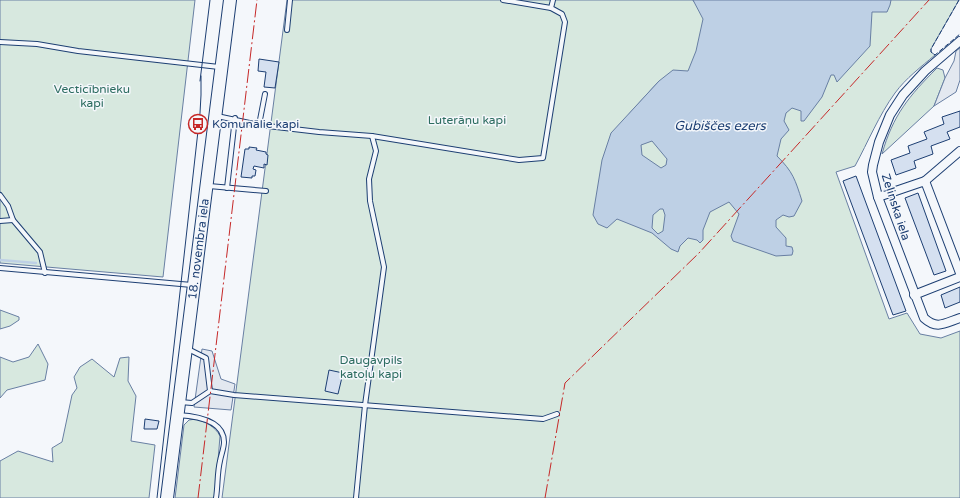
<svg xmlns="http://www.w3.org/2000/svg" width="960" height="498" font-family="'Varela Round',sans-serif">
<style>
.green{fill:#d7e8df;stroke:#687fa3;fill-rule:evenodd}
.parking{fill:#e3e8f0;stroke:#687fa3}
.water{fill:#bed0e5;stroke:#687fa3;fill-rule:evenodd}
.lines{fill:none;stroke-linecap:round;stroke-linejoin:round}
.stream{stroke:#bed0e5;stroke-width:2.5}
.building{fill:#d5e0f0;stroke:#1d3f73}
.service-casing{stroke:#1d3f73;stroke-width:6}
.minor-casing{stroke:#1d3f73;stroke-width:10}
.primary-casing{stroke:#1d3f73;stroke-width:14}
.service{stroke:#f4f7fb;stroke-width:4}
.minor{stroke:#f4f7fb;stroke-width:8}
.primary{stroke:#f4f7fb;stroke-width:12}
.tram{stroke:#1d3f73;stroke-width:1}
.fence{stroke:#1d3f73;stroke-width:1;stroke-dasharray:5 2;stroke-linecap:butt}
.power{stroke:#c62828;stroke-width:1;stroke-dasharray:14 3 2 3;stroke-linecap:butt}
.labels{text-anchor:middle;stroke-width:3;stroke-linejoin:round;paint-order:stroke}
.park-label{font-size:12px;fill:#2c6c60;stroke:#f4f7fb}
.poi-label{font-size:12px;fill:#1d3f73;stroke:#f4f7fb;text-anchor:start}
.street-label{font-size:12px;fill:#1d3f73;stroke:#f4f7fb}
.water-label{font-size:13px;font-style:italic;fill:#1d3f73;stroke:#f4f7fb}
</style>
<rect width="100%" height="100%" fill="#f4f7fb"/>
<g class="green">
<polygon points="0,0 195,0 163,277 0,263"/>
<path d="M287 0H693L694 2 720 0H959L931 49V52L935 55C921 67 906 78 895 93 879 115 868 142 855 166L836 172 889 319 907 313 920 334 941 338 960 331V498H222ZM659 81 628 124 629 114Z"/>
<path d="M937 68 943 70 945 78 934 106 882 154C893 115 909 96 937 68Z"/>
<polygon points="0,310 19,317 19,320 10,326 0,329"/>
<polygon points="38,344 48,364 45,380 7,390 0,398 0,357 13,362 29,357"/>
<polygon points="129,357 128,381 136,396 131,441 155,445 149,498 0,498 0,461 18,451 53,462 52,448 62,442 72,395 77,388 74,377 80,367 92,359 114,377 120,358"/>
<path d="M196 419C205 422 215 426 220 436L215 498H175L184 425 189 420Z"/>
</g>
<g class="parking">
<polygon points="960,48 960,80 956,92 934,106 945,78 954,61 956,51"/>
<polygon points="202,349 212,351 221,379 235,384 231,410 194,407"/>
</g>
<path class="water" d="M693 0H891L890 5 887 12H872L870 46 837 82 834 75H831L822 97 804 121H801V111L792 108 786 113 784 121 789 130 781 139 777 156C793 172 795 179 802 201L794 216 789 217 783 215 776 220V227L786 238V246L792 247 793 251 792 255 776 256 733 241 731 236 739 214 729 202 710 212 703 230V240L700 243 697 240 688 238 680 246 678 252 671 249 652 233 617 219 607 228 598 224 593 215 602 160 611 133 659 81 673 70 688 71 696 51 703 19ZM652 141 667 159 666 165 661 168 642 155 641 145ZM660 209H663L665 215 663 231 658 234 652 228 653 215Z"/>
<g class="lines">
<polyline class="stream" points="0,260 36,263"/>
</g>
<g class="building">
<polygon points="259,59 279,62 275,88 264,87 266,72 258,71"/>
<polygon points="960,111 960,127 947,132 950,139 931,146 933,154 914,161 916,168 896,175 891,160 910,153 908,146 927,139 924,132 944,124 942,117"/>
<polygon points="249,147 257,148 256,150 266,152 266,154 268,155 267,165 264,164 264,168 254,166 253,169 256,170 255,176 252,176 252,178 241,177 245,149 249,149"/>
<polygon points="856,176 906,311 893,315 843,181"/>
<polygon points="918,193 946,271 934,275 905,198"/>
<polygon points="960,287 960,302 945,308 941,295"/>
<polygon points="329,370 343,373 338,394 325,391"/>
<polygon points="145,419 159,421 157,429 144,429"/>
</g>
<g class="lines">
<defs>
<g id="service">
<polyline points="503,0 551,8"/>
<polyline points="287,30 290,0"/>
<polyline points="0,42 37,44 78,51 219,67"/>
<polyline points="217,116 259,125 319,132 372,136 519,160 543,158 565,22 562,14 551,8 553,0"/>
<polyline points="259,125 265,94"/>
<polyline points="209,186 266,191"/>
<polyline points="227,188 235,118"/>
<polyline points="0,195 8,206 13,220 40,252 45,273"/>
<polyline points="0,221 13,220"/>
<polyline points="0,268 192,285"/>
<polyline points="210,391 234,395 543,419 557,414"/>
<polyline points="180,402 192,403 210,391 206,358 188,349"/>
<path d="M178 415C195 416 224 420 224 442 224 448 221 455 220 461 217 473 218 486 216 498"/>
<polyline points="356,498 365,405 384,267 370,201 369,179 376,151 372,136"/>
</g>
<g id="minor">
<path d="M960 41 925 71 903 95 890 115 879 142 873 165 872 172 878 197 924 318C937 330 945 323 960 318"/>
<polyline points="925,181 960,151"/>
<polyline points="878,197 925,181 960,273"/>
<polyline points="914,295 960,277"/>
</g>
<g id="primary">
<path id="s1" d="M167 498 230 0"/>
</g>
</defs>
<use href="#service" class="service-casing"/>
<use href="#minor" class="minor-casing"/>
<use href="#primary" class="primary-casing"/>
<use href="#service" class="service"/>
<use href="#minor" class="minor"/>
<use href="#primary" class="primary"/>
<g class="tram">
<polyline points="200,81 210,0"/>
<polyline points="157,498 200,113 201,95 201,76"/>
</g>
<polyline class="fence" points="959,0 931,49 931,52 935,55 960,34"/>
<g class="power">
<polyline points="198,498 257,0"/>
<polyline points="545,498 565,383 699,253 929,0"/>
</g>
</g>
<defs>
<symbol id="bus-ring" viewBox="-11 -11 22 22"><circle r="9.5" fill="#f4f7fb" stroke="#c62828" stroke-width="1.5"/><path d="M-5-6H5V4H4V6H2V4H-2V6H-4V4H-5ZM-3.5-4V0h7V-4ZM-3.5 1.2v1.5H-2V1.2ZM2 1.2v1.5H3.5V1.2Z" fill="#c62828"/></symbol>
</defs>
<g fill-rule="evenodd">
<use href="#bus-ring" x="187" y="113" width="22" height="22"/>
</g>
<g class="labels">
<g class="park-label">
<text x="92" y="93">Vecticībnieku<tspan x="92" dy="14">kapi</tspan></text>
<text x="467" y="124">Luterāņu kapi</text>
<text x="371" y="364">Daugavpils<tspan x="371" dy="14">katoļu kapi</tspan></text>
</g>
<g class="poi-label">
<text x="212" y="128">Komunālie kapi</text>
</g>
<g class="street-label">
<text transform="translate(896 207) rotate(72)" y="4">Zeļinska iela</text>
<text dy="4" stroke="none"><textPath href="#s1" startOffset="251">18. novembra iela</textPath></text>
</g>
<g class="water-label">
<text x="720" y="130">Gubiščes ezers</text>
</g>
</g>
</svg>
